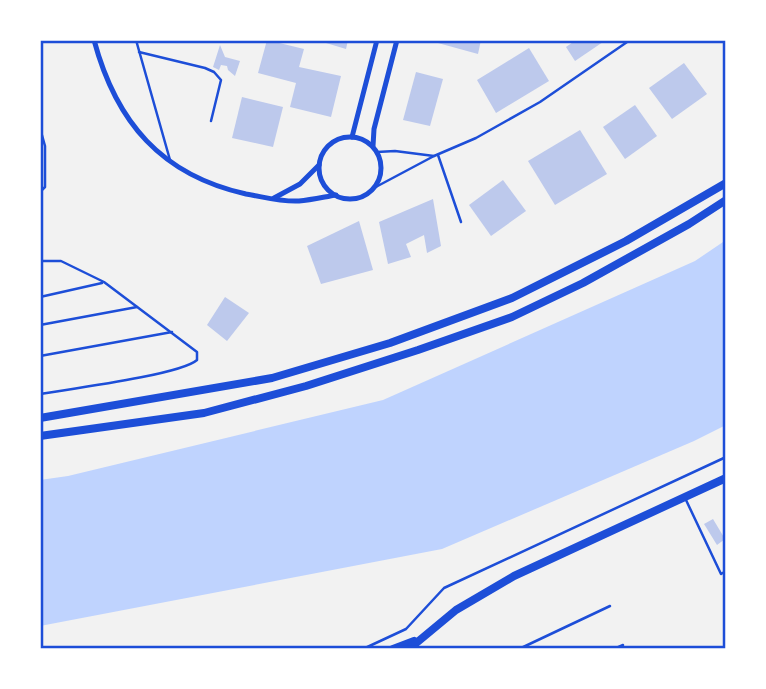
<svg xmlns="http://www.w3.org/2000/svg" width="766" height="689" font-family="Roboto,sans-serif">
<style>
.water{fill:#bfd3fe}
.building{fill:#bdc9ec}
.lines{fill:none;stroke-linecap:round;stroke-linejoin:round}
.path{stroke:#1d4ed8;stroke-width:2.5}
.service{stroke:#1d4ed8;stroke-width:2.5}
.minor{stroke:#1d4ed8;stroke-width:5}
.secondary{stroke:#1d4ed8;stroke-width:8}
.neatline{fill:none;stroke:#1d4ed8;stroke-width:2.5}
</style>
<rect width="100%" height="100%" fill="#f2f2f2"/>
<polygon class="water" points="726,240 726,425 694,441 442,549 40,626 40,480 68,476 383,400 695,261"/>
<g class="building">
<polygon points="267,40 304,49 299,67 341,76 331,117 290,107 296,83 258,73"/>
<polygon points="316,40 348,40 346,49"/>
<polygon points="427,40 481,40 478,54"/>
<polygon points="576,40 602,40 603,42 575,61 566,47"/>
<polygon points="220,45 225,57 240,61 235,76 228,70 227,66 221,65 219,70 213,67"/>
<polygon points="529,48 549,81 496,113 477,80"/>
<polygon points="684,63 707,94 672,119 649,88"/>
<polygon points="416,72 443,79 430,126 403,120"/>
<polygon points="242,97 283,107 273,147 232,138"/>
<polygon points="635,105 657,136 625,159 603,127"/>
<polygon points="580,130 607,174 555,205 528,161"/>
<polygon points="503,180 526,211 491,236 469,205"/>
<polygon points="433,199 441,246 427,253 424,235 406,244 411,257 388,264 379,222"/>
<polygon points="359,221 373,270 321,284 307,246"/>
<polygon points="225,297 249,313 227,341 207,325"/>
<polygon points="713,519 725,539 717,545 704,524"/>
</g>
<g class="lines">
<g class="path">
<polyline points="40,128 45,146 45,187 40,192"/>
<polyline points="363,649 406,629 444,588 726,457"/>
</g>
<g class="service">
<polyline points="136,40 170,160"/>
<polyline points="139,52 205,68 214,72 221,80 211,121"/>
<polyline points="377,152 395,151 434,156"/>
<polyline points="438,155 461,222"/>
<polyline points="372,189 434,156 476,138 540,102 630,40"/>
<path d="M40 261H61L104 282 197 352V360C180 375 69 389 40 394"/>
<polyline points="40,297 102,283"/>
<polyline points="40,325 137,307"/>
<polyline points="40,356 172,332"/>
<polyline points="686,500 721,574 726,571"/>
<polyline points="519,649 610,606"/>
<polyline points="614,649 623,645"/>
</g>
<g class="minor">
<path d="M94 40C116 122 161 175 246 194 264 197 281 202 299 201 311 200 324 197 336 195"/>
<polyline points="352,137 377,40"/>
<circle cx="350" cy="168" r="31"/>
<polyline points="373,146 374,129 397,40"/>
<polyline points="274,198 300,184 319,165"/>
</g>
<g class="secondary">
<polyline points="40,418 272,378 390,343 512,298 626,241 726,183"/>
<polyline points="40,436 204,413 306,386 418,350 512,317 583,283 689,224 726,200"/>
<polyline points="393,649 414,641"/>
<polyline points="409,649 456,610 514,576 726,478"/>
</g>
</g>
<rect width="766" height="689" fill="none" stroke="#ffffff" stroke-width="84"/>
<rect x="42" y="42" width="682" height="605" class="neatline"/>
</svg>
